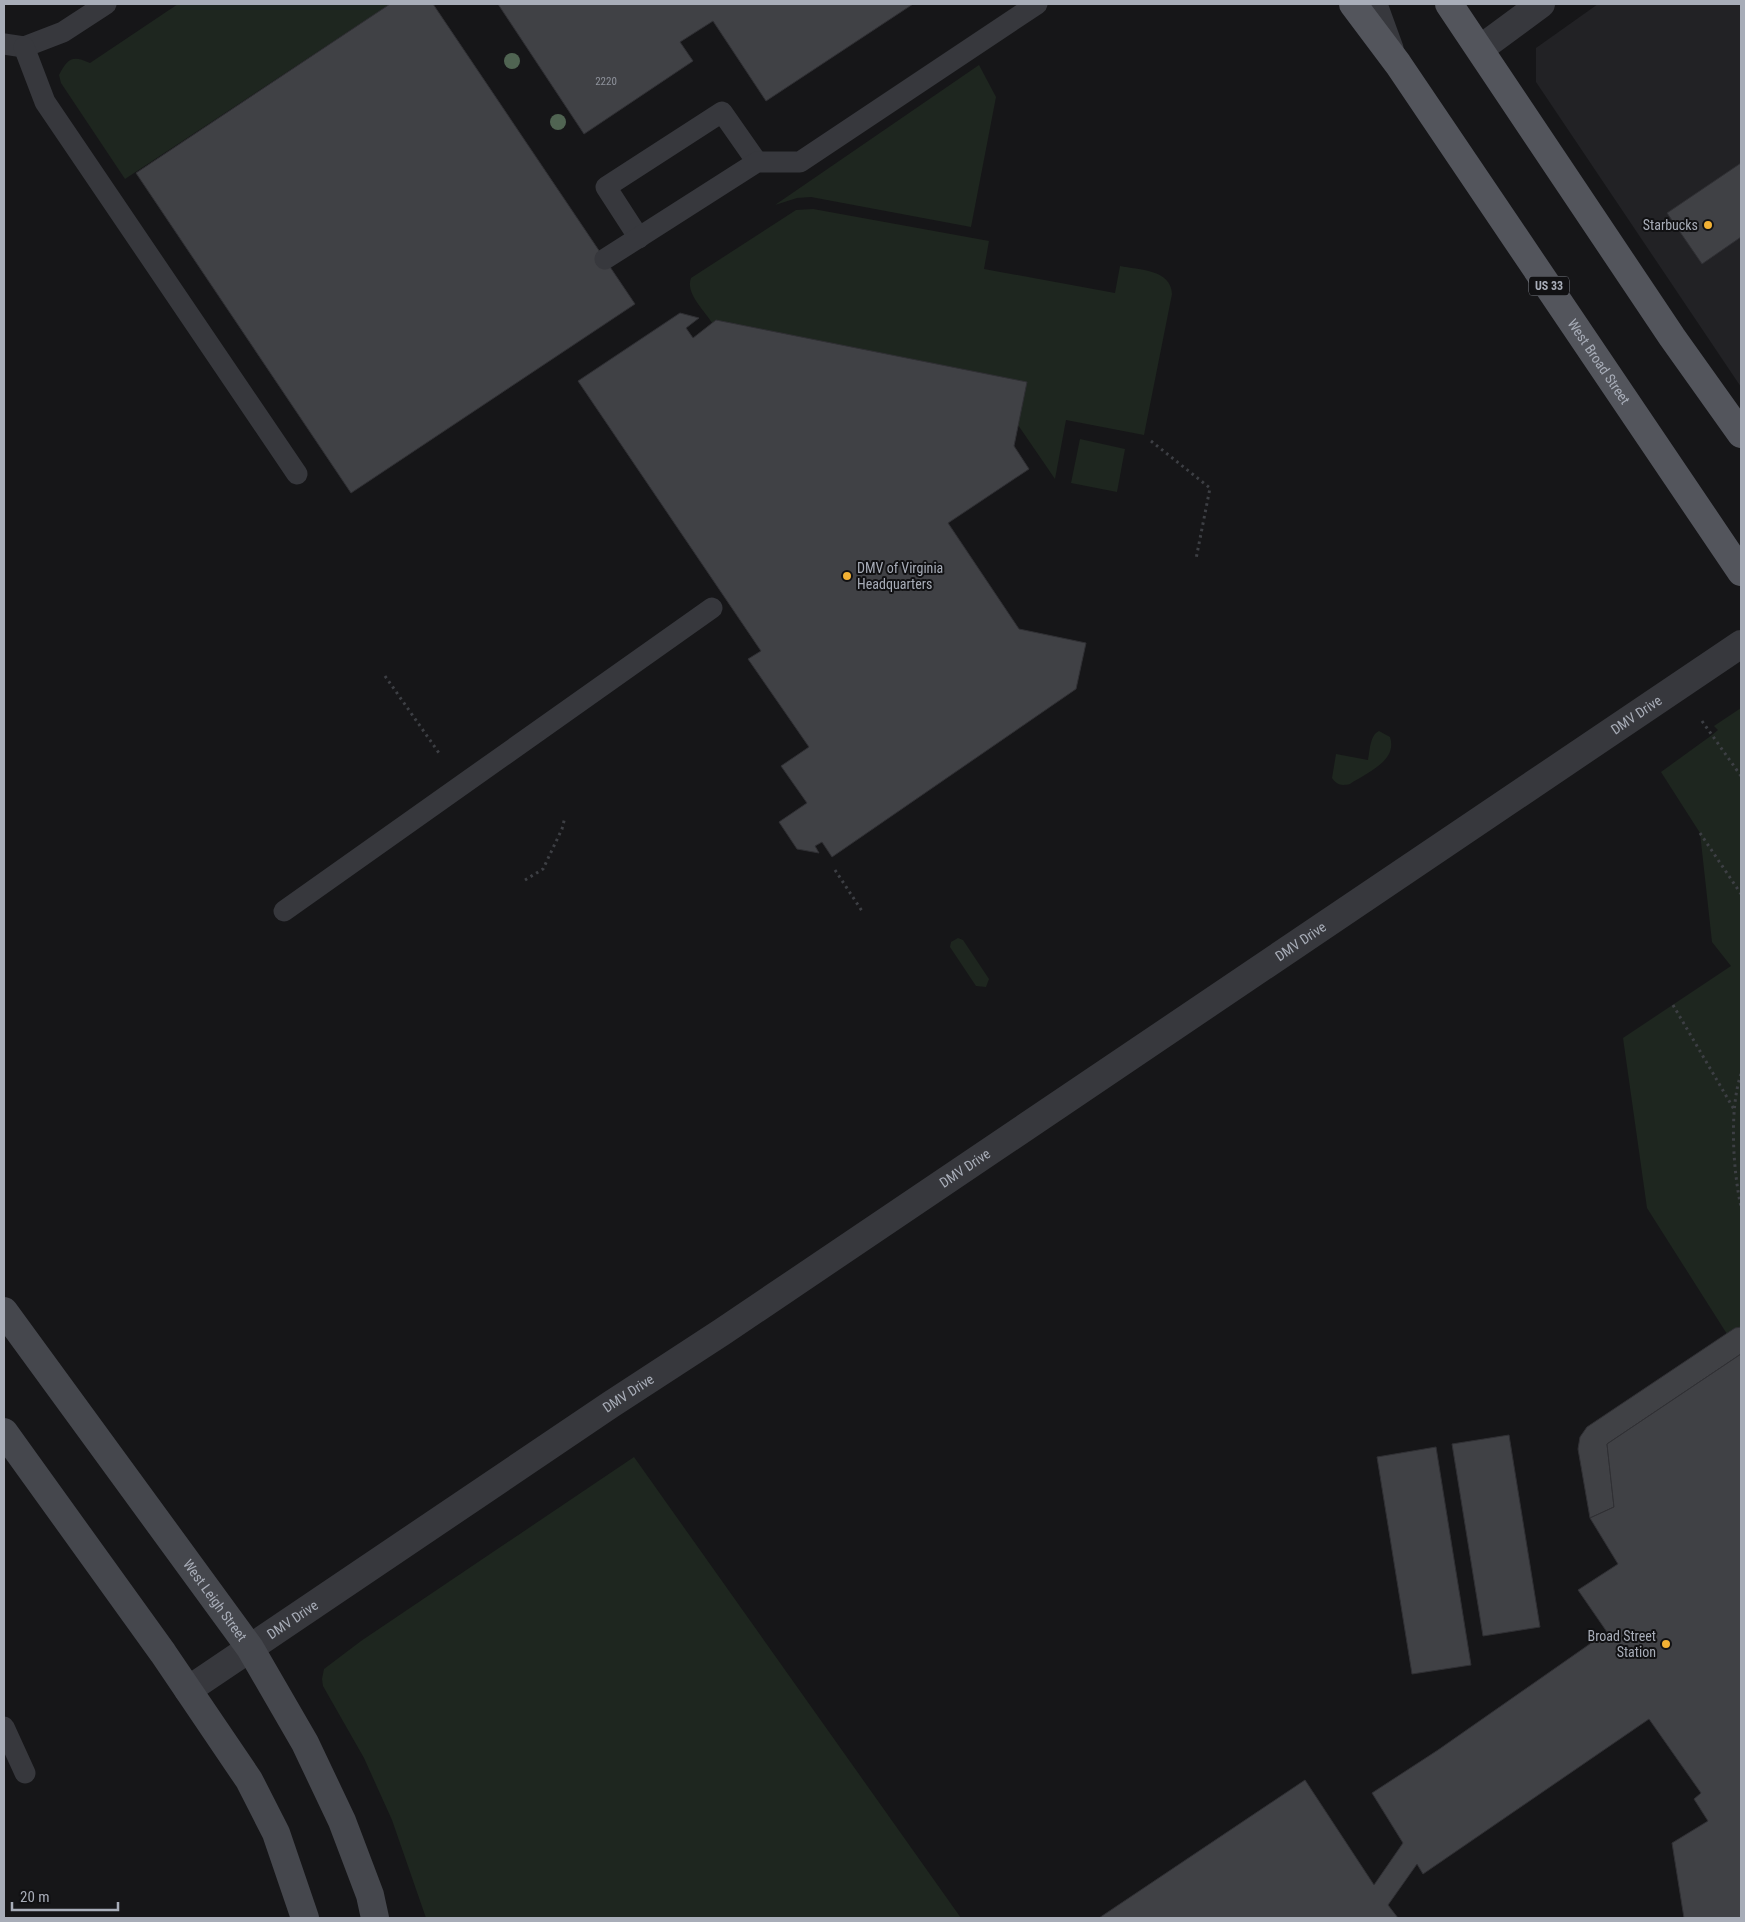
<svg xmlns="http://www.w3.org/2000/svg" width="1745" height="1922" font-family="'Roboto Condensed',sans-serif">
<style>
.built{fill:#222225}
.green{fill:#1e261f}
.building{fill:#404145;stroke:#303034}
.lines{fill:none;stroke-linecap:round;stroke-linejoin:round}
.path{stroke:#3d3f44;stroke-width:3;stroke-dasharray:2.5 4;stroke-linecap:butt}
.lane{stroke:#37383d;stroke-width:21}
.street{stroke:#37383d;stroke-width:28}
.secondary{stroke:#45474d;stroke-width:28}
.primary{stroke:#53555c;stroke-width:28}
.tree{fill:#506452}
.poi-dot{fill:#f2b134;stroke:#111113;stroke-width:2}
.labels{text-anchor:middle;stroke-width:4;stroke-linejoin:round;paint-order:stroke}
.number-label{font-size:11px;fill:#8e929b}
.shield{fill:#111113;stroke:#7b7e86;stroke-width:1}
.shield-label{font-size:12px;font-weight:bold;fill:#a8adb8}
.poi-label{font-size:14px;fill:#a8adb8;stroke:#111113;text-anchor:end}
.street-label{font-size:14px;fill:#a8adb8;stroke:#111113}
</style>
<rect width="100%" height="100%" fill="#161618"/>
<polygon class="built" points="1598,4 1741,4 1741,387 1536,82 1536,48"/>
<g class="green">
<path d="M178 4H390L125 179 61 83 59 75C68 58 72 55 90 63Z"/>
<polygon points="979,65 996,97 971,227 811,197 797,198 775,205"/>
<path d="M813 209 989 241 984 269 1115 293 1120 266C1139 270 1171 269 1172 294L1144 435 1066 420 1055 479 1018 425 1027 382 716 320 712 323C704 310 685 293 691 278L796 210Z"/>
<polygon points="1080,439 1125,449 1117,492 1071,483"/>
<polygon points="1741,708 1741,1327 1735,1328 1727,1334 1647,1208 1623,1038 1731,966 1712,942 1700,833 1661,772 1712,735 1718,730 1714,726"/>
<path d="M1379 731 1390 737C1398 761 1366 773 1350 784 1341 786 1337 785 1332 778L1336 754 1368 760C1370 750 1370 735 1379 731Z"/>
<polygon points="958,938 963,940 989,979 986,987 976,986 950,947 951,942"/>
<polygon points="634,1457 961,1918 426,1918 392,1820 364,1758 323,1686 322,1679 324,1669 361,1641"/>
</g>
<g class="building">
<polygon points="390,4 433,4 635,304 351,493 136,173"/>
<polygon points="498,4 913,4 766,101 713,21 680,42 693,61 584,134"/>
<polygon points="1741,163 1741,237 1702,264 1667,213"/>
<polygon points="680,313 699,318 686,328 693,338 716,320 1027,382 1014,446 1029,469 948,523 1019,629 1086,643 1076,689 832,857 822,842 815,846 819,853 797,849 779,822 807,803 781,766 809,747 748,659 761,651 578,381"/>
<polygon points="1741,1327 1741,1354 1607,1444 1614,1507 1590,1518 1578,1449 1580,1437 1587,1427 1735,1328"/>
<polygon points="1741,1354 1741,1918 1684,1918 1672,1843 1708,1821 1694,1799 1701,1793 1649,1719 1423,1874 1417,1864 1388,1905 1398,1918 1099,1918 1305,1780 1374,1885 1403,1843 1372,1793 1438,1750 1607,1632 1578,1590 1618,1564 1590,1518 1614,1507 1607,1444"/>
<polygon points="1509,1435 1540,1627 1483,1636 1452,1444"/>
<polygon points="1436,1447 1471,1665 1412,1674 1377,1457"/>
</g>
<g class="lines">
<g class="path">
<polyline points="1151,441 1210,488 1196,559"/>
<polyline points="385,676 439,753"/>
<polyline points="1702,721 1741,776"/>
<polyline points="1700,833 1741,894"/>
<polyline points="835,870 862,911"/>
<polyline points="525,880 543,869 562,829 565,817"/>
<polyline points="1673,1005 1735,1111"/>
<path d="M1741 1074C1729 1109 1733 1170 1741 1207"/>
</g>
<g class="lane">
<polyline points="1377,4 1393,48"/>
<polyline points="4,44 24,47 63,32 106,4"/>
<polyline points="24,47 45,102 297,474"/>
<polyline points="639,238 606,187 722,112 757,162"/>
<polyline points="605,259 757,162 800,162 1037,4"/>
<polyline points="284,911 712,608"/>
<polyline points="4,1727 25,1773"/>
</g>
<g class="street">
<polyline points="1480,49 1541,4"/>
<path id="s1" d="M188 1690 610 1405 722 1332 1741 644"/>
</g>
<g class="secondary">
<path id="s2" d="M4 1311 250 1648 305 1743 342 1821 370 1895 375 1918"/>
<polyline points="4,1432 163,1653 249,1780 276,1833 305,1918"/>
</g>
<g class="primary">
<path id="s3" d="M1353 4 1398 64 1741 572"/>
<polyline points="1449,4 1672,337 1741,434"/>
</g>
</g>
<g class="tree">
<circle cx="512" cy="61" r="8"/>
<circle cx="558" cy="122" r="8"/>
</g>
<g class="poi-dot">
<circle cx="1708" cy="225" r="5"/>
<circle cx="847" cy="576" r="5"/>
<circle cx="1666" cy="1644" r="5"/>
</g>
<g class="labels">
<g class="number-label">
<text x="606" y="85">2220</text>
</g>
<rect class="shield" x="1529" y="276.5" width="40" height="19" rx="4"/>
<g class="shield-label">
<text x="1549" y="290">US 33</text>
</g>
<g class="poi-label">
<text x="1698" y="230">Starbucks</text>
<text x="857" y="573" text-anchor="start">DMV of Virginia<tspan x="857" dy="16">Headquarters</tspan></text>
<text x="1656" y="1641">Broad Street<tspan x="1656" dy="16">Station</tspan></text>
</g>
<g class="street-label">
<text dy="5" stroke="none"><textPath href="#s3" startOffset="434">West Broad Street</textPath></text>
<text dy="5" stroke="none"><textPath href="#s1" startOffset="1746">DMV Drive</textPath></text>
<text dy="5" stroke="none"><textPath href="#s1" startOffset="1341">DMV Drive</textPath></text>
<text dy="5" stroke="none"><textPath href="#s1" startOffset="936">DMV Drive</textPath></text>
<text dy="5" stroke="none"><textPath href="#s1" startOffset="531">DMV Drive</textPath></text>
<text dy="5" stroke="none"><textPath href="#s2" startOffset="358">West Leigh Street</textPath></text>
<text dy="5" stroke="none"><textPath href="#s1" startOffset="126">DMV Drive</textPath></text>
</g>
</g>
<rect width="1745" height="1922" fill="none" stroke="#a8adb8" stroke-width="10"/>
<path d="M12 1902v8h106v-8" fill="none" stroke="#a8adb8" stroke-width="2.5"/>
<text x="20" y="1902" font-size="15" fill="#a8adb8" stroke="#111113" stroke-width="4" paint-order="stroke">20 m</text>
</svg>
